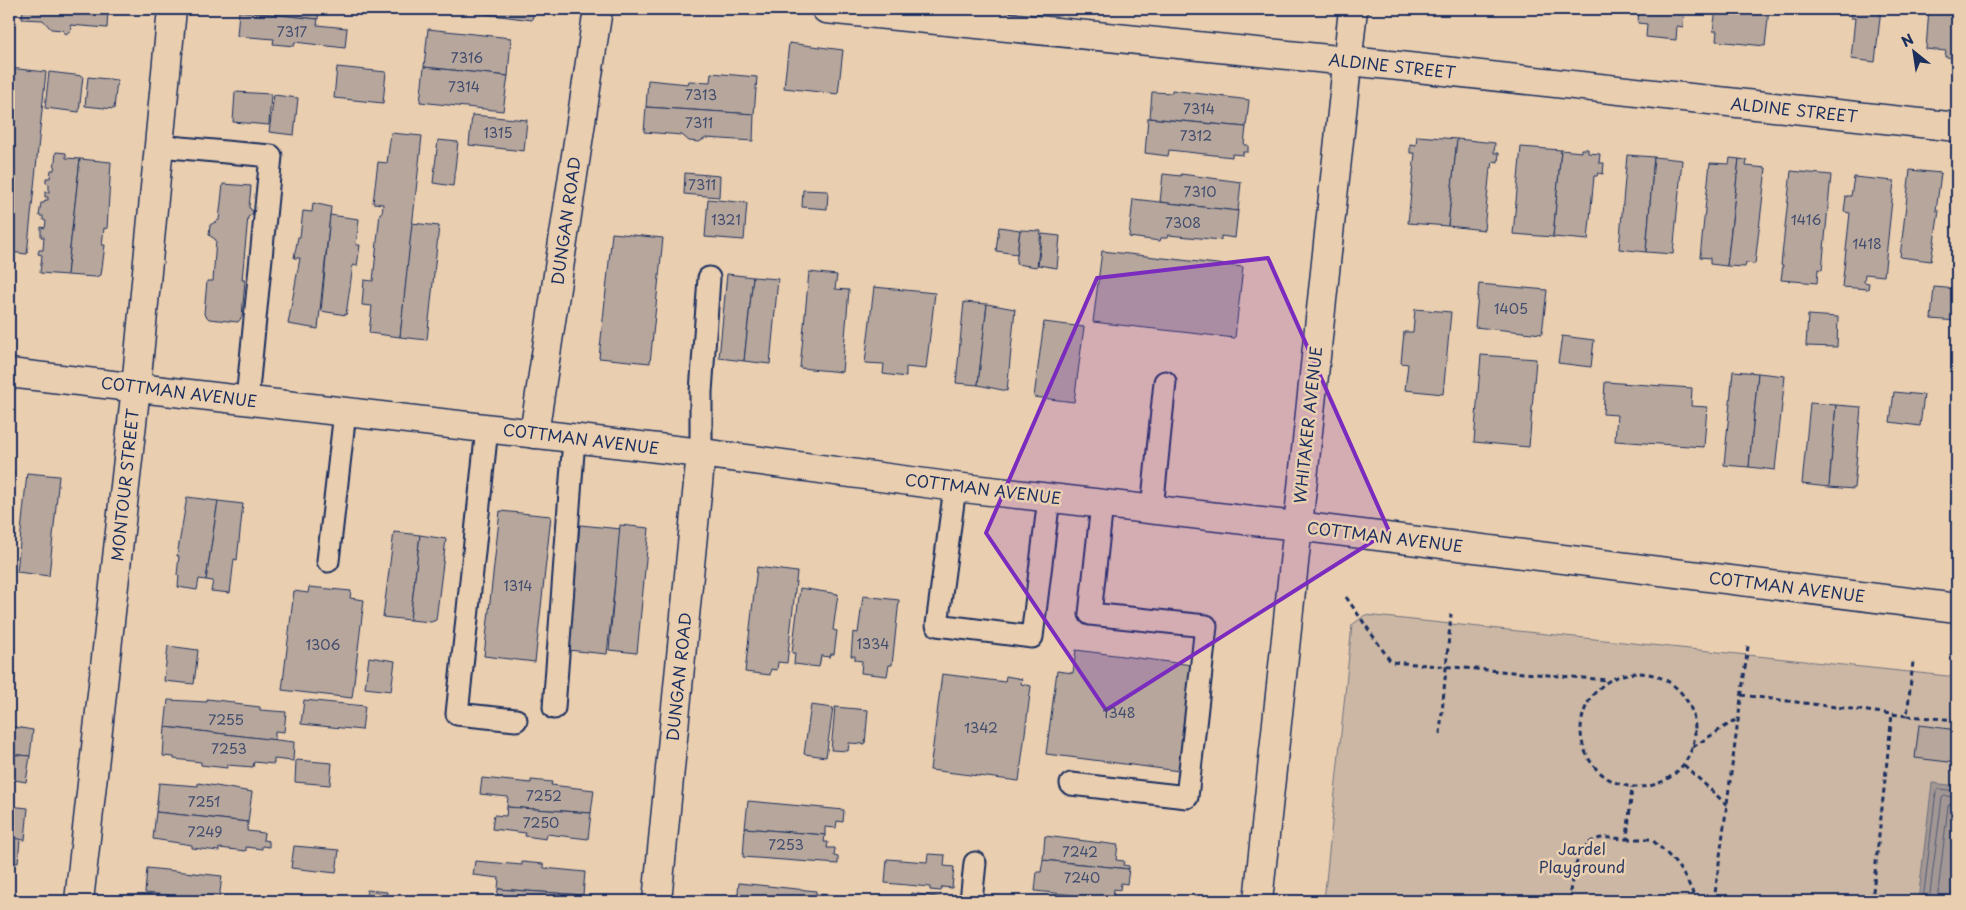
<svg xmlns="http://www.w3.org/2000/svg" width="1966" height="910" font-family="'Playpen Sans',sans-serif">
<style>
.green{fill:#cbb7a4;stroke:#737381}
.water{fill:#a29794;stroke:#6c6d7e}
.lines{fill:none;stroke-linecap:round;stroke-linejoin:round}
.shore{stroke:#515974;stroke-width:1}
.building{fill:#b6a69c;stroke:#1b2f5e}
.service-casing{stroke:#1b2f5e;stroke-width:25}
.minor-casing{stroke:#1b2f5e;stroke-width:31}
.tertiary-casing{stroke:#1b2f5e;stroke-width:31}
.primary-casing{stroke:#1b2f5e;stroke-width:31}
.path{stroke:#1b2f5e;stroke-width:3;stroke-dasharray:5 4;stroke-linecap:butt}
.service{stroke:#e9ceb0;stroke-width:21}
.minor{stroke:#e9ceb0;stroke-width:28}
.tertiary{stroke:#e9ceb0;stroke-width:28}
.primary{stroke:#e9ceb0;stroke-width:28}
.marked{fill:#7b2cbf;fill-opacity:0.2;stroke:#7b2cbf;stroke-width:4;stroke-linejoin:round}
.labels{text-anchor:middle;stroke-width:5;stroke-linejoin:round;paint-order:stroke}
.number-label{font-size:14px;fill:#424d6e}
.street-label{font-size:16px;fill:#1b2f5e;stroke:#e9ceb0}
.park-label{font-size:16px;fill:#2d3d65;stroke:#e9ceb0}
</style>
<rect width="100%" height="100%" fill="#e9ceb0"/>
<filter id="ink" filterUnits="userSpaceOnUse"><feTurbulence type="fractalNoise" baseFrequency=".02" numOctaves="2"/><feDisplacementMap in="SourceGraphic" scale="10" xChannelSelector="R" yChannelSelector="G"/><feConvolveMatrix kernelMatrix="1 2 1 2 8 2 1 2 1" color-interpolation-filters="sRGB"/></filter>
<g filter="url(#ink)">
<polygon class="green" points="1365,615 1957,677 1957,901 1324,901 1352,625"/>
<polygon class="water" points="1932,783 1957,786 1957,901 1918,901"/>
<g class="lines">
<g class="shore">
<polyline points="1923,901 1936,791 1939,789 1957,791"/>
<polyline points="1929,901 1942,798 1944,796 1957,797"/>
<polyline points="1937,901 1948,806 1950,804 1957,805"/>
</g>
</g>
<g class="building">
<polygon points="23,9 108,9 107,28 70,25 72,29 66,34 62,30 51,29 43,20 22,19"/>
<polygon points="239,9 319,9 318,19 239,11"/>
<polygon points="445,9 534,9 532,20"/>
<polygon points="1639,9 1684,9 1683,27 1677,26 1676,40 1646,37 1647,24 1638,23"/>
<polygon points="1716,9 1769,9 1765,46 1716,41 1717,31 1713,31"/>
<polygon points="1852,9 1881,9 1875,62 1851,59 1855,18 1851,18"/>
<polygon points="1929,9 1957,9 1957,58 1945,57 1946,51 1926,49"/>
<polygon points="239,11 318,19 317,25 347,28 345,48 295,42 294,46 273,44 274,39 237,36"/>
<polygon points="428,29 511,38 508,76 424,67"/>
<polygon points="789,43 843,50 838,94 784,88"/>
<polygon points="337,67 386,72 383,103 334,98"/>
<polygon points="424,67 508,76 503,111 420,102"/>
<polygon points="9,68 46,72 27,254 9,252"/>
<polygon points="49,72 83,76 79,112 45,108"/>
<polygon points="711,73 757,77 754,114 646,107 648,80 688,84 689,81 710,82"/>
<polygon points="88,77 117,80 114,109 85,106"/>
<polygon points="1172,90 1249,100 1246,127 1150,118 1152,92 1172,93"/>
<polygon points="235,92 271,94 269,125 233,122"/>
<polygon points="274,95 298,98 294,135 269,132"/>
<polygon points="646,107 754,114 753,141 706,138 699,142 689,141 682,135 644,132"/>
<polygon points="472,115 527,120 524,151 469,145"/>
<polygon points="1148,118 1246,127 1244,145 1248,145 1248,152 1243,152 1243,155 1232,154 1232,157 1169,150 1168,156 1145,153"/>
<polygon points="391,133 422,136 400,337 369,333 372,306 362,305 364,280 373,281 380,213 382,213 383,204 373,203 378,162 387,163"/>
<polygon points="1417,136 1457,139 1448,226 1408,223 1415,153 1410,153 1410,144 1416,145"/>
<polygon points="1457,139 1495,143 1494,153 1499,153 1498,162 1493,161 1492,168 1490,168 1484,230 1448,226"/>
<polygon points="438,140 458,142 453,186 433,183"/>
<polygon points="1521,147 1561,150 1553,237 1513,234"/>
<polygon points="1581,149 1588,149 1588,153 1600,154 1599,163 1604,163 1603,174 1598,173 1597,176 1594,176 1588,240 1553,237 1561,150 1581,152"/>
<polygon points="56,152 66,153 66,158 80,159 67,275 40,273 42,255 38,254 39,250 43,250 44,237 41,237 41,227 45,228 46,221 43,220 43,216 39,216 41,203 44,203 45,200 48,200 48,197 45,197 45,192 49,192 49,184 46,183 46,178 50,178 51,170 54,170"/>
<polygon points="1627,155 1654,157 1646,252 1619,249"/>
<polygon points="1654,157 1682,160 1673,254 1646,252"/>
<polygon points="1730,158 1739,159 1727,266 1710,264 1710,258 1700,257 1710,163 1729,164"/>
<polygon points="80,159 111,162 107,229 104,228 102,245 105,245 101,275 95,277 67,275"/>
<polygon points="1739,159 1747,160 1746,166 1766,168 1755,264 1746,263 1745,267 1727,266"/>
<polygon points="1910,170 1941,173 1936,211 1939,211 1931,261 1900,257"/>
<polygon points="1791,171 1831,175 1822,270 1818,269 1817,283 1781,280 1783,265 1781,265"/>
<polygon points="685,173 720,176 719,197 684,194"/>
<polygon points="1163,174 1181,176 1181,174 1241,182 1238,211 1160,202"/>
<polygon points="1854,177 1894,181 1884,276 1865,274 1864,282 1869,283 1868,289 1842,287 1850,213 1844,212 1846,196 1851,196"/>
<polygon points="223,184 251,186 249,208 252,210 253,214 248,217 242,280 245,280 242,317 238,322 209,319 204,314 207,281 213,281 216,240 209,235 210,225 219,220"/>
<polygon points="803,190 828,191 827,209 802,207"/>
<polygon points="708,199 747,203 744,240 705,237"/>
<polygon points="1133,199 1238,211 1235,238 1221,236 1221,240 1168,235 1167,238 1161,238 1160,241 1129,237"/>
<polygon points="313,203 331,207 318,329 288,324 300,258 294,258 298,237 300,237 303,211 312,212"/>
<polygon points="330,215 359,219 356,245 360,245 357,266 353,265 346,315 321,311"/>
<polygon points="412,223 439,226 427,340 400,337"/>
<polygon points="999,227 1020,230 1017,254 996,251"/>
<polygon points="1020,230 1041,231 1037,267 1016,264"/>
<polygon points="612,233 663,238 650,363 599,358"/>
<polygon points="1042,234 1060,236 1057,268 1038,265"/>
<polygon points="1102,251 1243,267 1235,338 1093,322"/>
<polygon points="809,272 837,275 835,289 849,290 842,372 800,368"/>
<polygon points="727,274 753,277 744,361 719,358"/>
<polygon points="753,277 778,279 770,364 744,361"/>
<polygon points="1479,284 1547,290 1542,334 1475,327"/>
<polygon points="874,287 935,293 926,369 906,367 906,377 883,374 884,364 865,363"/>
<polygon points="1934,287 1957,289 1957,321 1931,319"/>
<polygon points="964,302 987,304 978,385 956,383"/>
<polygon points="987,304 1015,309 1007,391 978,385"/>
<polygon points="1415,309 1451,312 1443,394 1405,390 1408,364 1401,363 1404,332 1413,332"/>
<polygon points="1808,315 1838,317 1837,347 1806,346"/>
<polygon points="1044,322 1084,327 1074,402 1034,397"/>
<polygon points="1562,336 1594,340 1591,367 1558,363"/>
<polygon points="1481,355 1536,359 1529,447 1474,442"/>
<polygon points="1733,371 1758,373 1749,467 1724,465"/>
<polygon points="1758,373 1785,376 1775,470 1749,467"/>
<polygon points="1605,382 1692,388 1691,406 1707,407 1704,447 1615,441 1617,415 1603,414"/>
<polygon points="1894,392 1924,395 1920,426 1890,422"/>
<polygon points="1810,403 1836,405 1829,487 1802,484"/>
<polygon points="1836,405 1861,407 1854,489 1829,487"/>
<polygon points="1957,450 1957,505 1951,504"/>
<polygon points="9,471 14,472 9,532"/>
<polygon points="27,473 59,476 49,576 17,572"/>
<polygon points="187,497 218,501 206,580 199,579 197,590 178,587 179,576 177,575 179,556 177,556"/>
<polygon points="218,501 243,504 237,560 234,559 230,593 211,591 213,581 206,580"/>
<polygon points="500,511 551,516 535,662 484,656"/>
<polygon points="580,525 621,529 607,654 567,650"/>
<polygon points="620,525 649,528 637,653 609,650"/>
<polygon points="394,532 420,535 410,620 383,617"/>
<polygon points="420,535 446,539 436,620 431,622 410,620"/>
<polygon points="757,567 797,572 787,663 778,662 777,670 771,669 770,675 745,672"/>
<polygon points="309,587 351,591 350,598 364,600 352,698 282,690 294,591 308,593"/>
<polygon points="800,588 838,594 833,630 837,631 834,654 831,654 830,657 821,656 819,667 794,664 795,653 792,653"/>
<polygon points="863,596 899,600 892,665 889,665 887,676 861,673 862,661 855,660 855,656 851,656 853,632 858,633"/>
<polygon points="168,646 198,650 194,684 164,681"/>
<polygon points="1076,650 1192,665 1179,771 1046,754 1057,671 1073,673"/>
<polygon points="369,657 395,661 391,691 365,688"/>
<polygon points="942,674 1005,682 1006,676 1022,679 1021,684 1031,686 1019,781 930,770"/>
<polygon points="207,699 233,702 234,704 260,707 260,710 286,712 284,732 275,731 275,740 165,727 168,700 207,702"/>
<polygon points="304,700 365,706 362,730 301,724"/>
<polygon points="811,705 833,708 826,757 804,754"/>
<polygon points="835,707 868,710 865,744 849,743 848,751 831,750"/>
<polygon points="1919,725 1957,730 1957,763 1915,758"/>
<polygon points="9,726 33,730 30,756 9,754"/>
<polygon points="165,727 294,742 293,761 274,759 274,764 254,762 253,767 227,765 227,768 201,765 201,762 174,759 174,757 163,756"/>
<polygon points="9,754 30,756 26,782 9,779"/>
<polygon points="296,760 332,763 330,785 295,782"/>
<polygon points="482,778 531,783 531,780 552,782 551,785 594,790 591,813 507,807 508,797 480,794"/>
<polygon points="159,783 198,786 198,783 252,792 248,822 156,812"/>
<polygon points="748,801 844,810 843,822 837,821 836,828 825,827 825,835 745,828"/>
<polygon points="9,806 28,808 25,840 9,838"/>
<polygon points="507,807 591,813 588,839 547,834 546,839 525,836 526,833 492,829 494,815 506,816"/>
<polygon points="156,812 248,822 247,831 264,833 263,840 269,841 269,847 262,846 262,849 246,847 246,851 219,848 219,851 192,848 192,845 153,839"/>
<polygon points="745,828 825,835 824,842 828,842 827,848 835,848 834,856 838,857 838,864 743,857"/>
<polygon points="1045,836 1118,845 1116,860 1124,861 1123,865 1129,866 1129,869 1043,860"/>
<polygon points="9,838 20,839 18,863 9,862"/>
<polygon points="294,846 339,850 336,873 291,868"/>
<polygon points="928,854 945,855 944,866 954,867 952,888 942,887 941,891 930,890 930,887 885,883 887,859 927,862"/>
<polygon points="1043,860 1129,869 1127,884 1121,883 1120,890 1114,889 1113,899 1035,891 1037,872 1041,872"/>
<polygon points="475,861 522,865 522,862 543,864 544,868 585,872 583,895 498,889 499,878 473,875"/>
<polygon points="147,868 222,876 219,900 145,893"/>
<polygon points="739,883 816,891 816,894 839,896 839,901 737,901"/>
<polygon points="498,889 583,895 582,901 484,901 484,898 497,899"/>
<polygon points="367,890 387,892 386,901 366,901"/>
<polygon points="912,893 948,899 948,901 910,901"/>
</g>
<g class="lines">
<defs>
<g id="service">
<polyline points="159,146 271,156 247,400"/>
<polyline points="487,428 457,714 516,720"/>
<polyline points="701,453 701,392 709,278"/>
<polyline points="955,487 937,625 1032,637 1049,498"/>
<polyline points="1152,509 1165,382"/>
<polyline points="328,561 345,412"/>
<polyline points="554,708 574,439"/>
<polyline points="1071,784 1187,797 1206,626 1090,614 1102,504"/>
<polyline points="971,901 975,863"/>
</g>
<g id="minor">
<polyline points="826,9 1399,66 1957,127"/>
<polyline points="79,901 136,387 172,9"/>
<polyline points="657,901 701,453"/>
<polyline points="1258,901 1353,9"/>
</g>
<polyline id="tertiary" points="534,434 598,9"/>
<polyline id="primary" points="9,373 701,453 955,487 1297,526 1957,608"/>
</defs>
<use href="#service" class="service-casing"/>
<use href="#minor" class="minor-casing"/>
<use href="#tertiary" class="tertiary-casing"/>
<use href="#primary" class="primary-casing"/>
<g class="path">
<polyline points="1346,597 1391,662 1608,680"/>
<circle cx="1638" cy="730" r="57"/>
<polyline points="1741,695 1907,716 1913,662"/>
<polyline points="1907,716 1957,720"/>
<polyline points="1440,734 1451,614"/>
<polyline points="1693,747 1737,719"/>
<polyline points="1684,765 1727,805"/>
<path d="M1627 839H1651C1674 859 1684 871 1695 898L1694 901"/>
<path d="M1568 901C1573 880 1575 840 1603 838 1611 837 1619 839 1627 839L1632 787"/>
<polyline points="1714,901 1748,646"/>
<polyline points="1872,901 1892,714"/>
</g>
<use href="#service" class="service"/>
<use href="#minor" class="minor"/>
<use href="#tertiary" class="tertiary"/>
<use href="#primary" class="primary"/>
</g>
</g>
<path class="marked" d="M1268 258 1389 531 1106 710 986 533 1097 278Z"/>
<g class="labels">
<g class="number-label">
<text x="292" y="37">7317</text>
<text x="467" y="63">7316</text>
<text x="464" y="92">7314</text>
<text x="701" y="100">7313</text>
<text x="1199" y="114">7314</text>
<text x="699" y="128">7311</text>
<text x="498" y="138">1315</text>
<text x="1196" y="141">7312</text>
<text x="702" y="190">7311</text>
<text x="1200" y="197">7310</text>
<text x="726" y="225">1321</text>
<text x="1806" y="225">1416</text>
<text x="1183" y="228">7308</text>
<text x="1867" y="249">1418</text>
<text x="1511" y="314">1405</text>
<text x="518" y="591">1314</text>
<text x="873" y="649">1334</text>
<text x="323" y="650">1306</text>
<text x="1119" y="718">1348</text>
<text x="226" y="725">7255</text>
<text x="981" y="733">1342</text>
<text x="229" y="754">7253</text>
<text x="544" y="801">7252</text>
<text x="204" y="807">7251</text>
<text x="541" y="828">7250</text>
<text x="205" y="837">7249</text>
<text x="786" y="850">7253</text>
<text x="1080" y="857">7242</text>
<text x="1082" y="883">7240</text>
</g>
<g class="street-label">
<text transform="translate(1392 66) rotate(6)" y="6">ALDINE STREET</text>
<text transform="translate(1794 110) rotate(6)" y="6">ALDINE STREET</text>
<text transform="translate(566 221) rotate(-82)" y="6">DUNGAN ROAD</text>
<text transform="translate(179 392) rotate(7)" y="6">COTTMAN AVENUE</text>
<text transform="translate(1308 425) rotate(-84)" y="6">WHITAKER AVENUE</text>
<text transform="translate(581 439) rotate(7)" y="6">COTTMAN AVENUE</text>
<text transform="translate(125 485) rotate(-84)" y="6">MONTOUR STREET</text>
<text transform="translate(983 489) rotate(7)" y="6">COTTMAN AVENUE</text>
<text transform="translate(1385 537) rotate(7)" y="6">COTTMAN AVENUE</text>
<text transform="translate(1787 587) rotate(7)" y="6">COTTMAN AVENUE</text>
<text transform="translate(679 677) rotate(-84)" y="6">DUNGAN ROAD</text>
</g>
<g class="park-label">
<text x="1582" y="855">Jardel<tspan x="1582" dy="18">Playground</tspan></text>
</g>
</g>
<rect width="1966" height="910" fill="none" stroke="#e9ceb0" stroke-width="30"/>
<rect x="15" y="15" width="1936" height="880" fill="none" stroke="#1b2f5e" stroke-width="2" filter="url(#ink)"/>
<g transform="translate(1914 52) rotate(330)" stroke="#e9ceb0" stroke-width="4" paint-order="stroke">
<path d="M0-4L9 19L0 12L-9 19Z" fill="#1b2f5e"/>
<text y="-8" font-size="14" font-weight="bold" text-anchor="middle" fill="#1b2f5e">N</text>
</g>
</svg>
